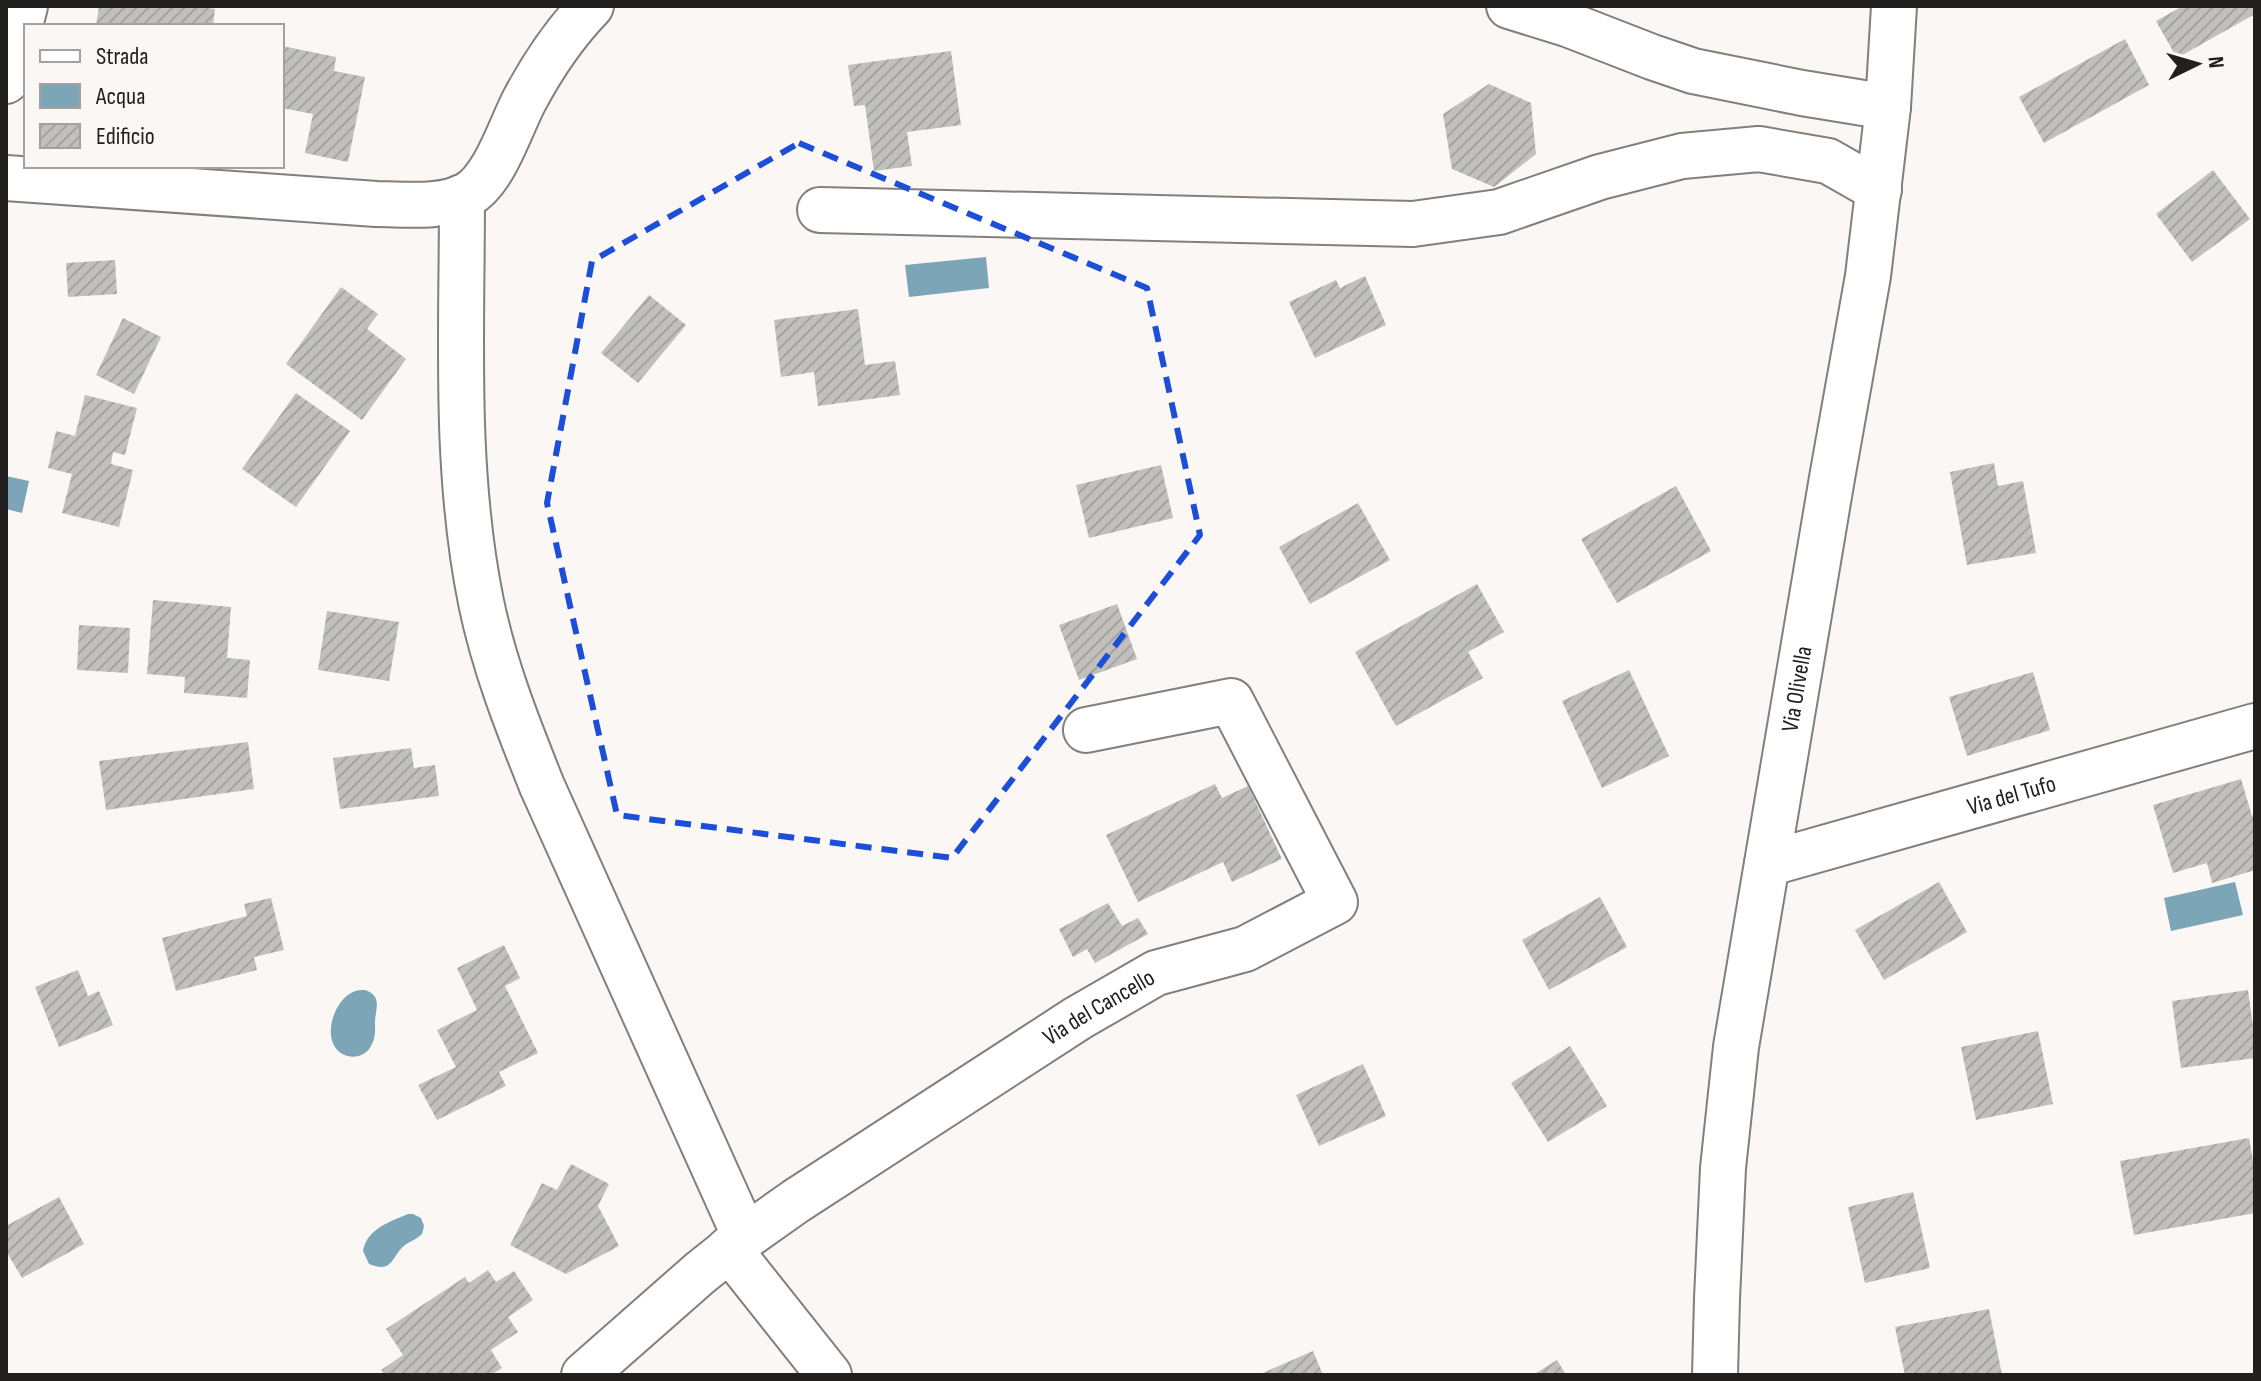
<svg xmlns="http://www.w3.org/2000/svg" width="2261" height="1381" font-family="'Sofia Sans Condensed',sans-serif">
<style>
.water{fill:#7ca5b7}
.building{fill:url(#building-hatch)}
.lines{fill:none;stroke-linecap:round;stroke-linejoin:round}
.street-casing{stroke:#827f7d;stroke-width:48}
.secondary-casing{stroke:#827f7d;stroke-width:48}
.street{stroke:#fff;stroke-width:44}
.secondary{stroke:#fff;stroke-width:44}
.marked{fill:none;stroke:#1d4ed8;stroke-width:6;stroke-dasharray:16 10;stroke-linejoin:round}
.labels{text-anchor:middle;stroke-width:6;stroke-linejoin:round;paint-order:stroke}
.street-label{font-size:24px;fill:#21201f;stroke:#fbf7f4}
</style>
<defs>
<pattern id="building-hatch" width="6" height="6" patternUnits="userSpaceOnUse" patternTransform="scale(2)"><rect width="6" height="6" fill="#c2c0bc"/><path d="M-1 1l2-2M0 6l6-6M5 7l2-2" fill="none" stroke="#a6a5a1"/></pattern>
</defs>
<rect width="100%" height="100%" fill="#fbf7f4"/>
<g class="water">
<polygon points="986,257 989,288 909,297 905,265"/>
<polygon points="6,476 29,481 22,513 6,509"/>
<polygon points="2235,882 2243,915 2171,931 2164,898"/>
<path d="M365 990C382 996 376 1007 375 1021 375 1029 376 1038 371 1046 364 1060 343 1060 335 1047 324 1031 336 999 353 992 357 990 361 990 365 990Z"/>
<path d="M408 1214H413L421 1218 424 1226 422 1234C417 1239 411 1241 405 1245 391 1256 394 1274 369 1264L363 1251C367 1229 389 1222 408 1214Z"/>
</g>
<g class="building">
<polygon points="99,6 197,6 215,9 213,26 96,26"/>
<polygon points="2183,6 2255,6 2255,14 2177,58 2156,21"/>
<polygon points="2125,39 2149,85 2044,143 2019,97"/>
<polygon points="282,46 336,57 334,71 365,77 348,162 305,153 313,114 282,108"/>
<polygon points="951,51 961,125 907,132 912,166 874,171 865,105 854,106 848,65"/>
<polygon points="1489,84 1531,103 1536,154 1494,187 1452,169 1443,114"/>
<polygon points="2213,170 2250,219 2192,262 2156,214"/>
<polygon points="115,260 117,294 68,297 66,263"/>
<polygon points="1365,276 1386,325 1315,358 1289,302 1336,280 1340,288"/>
<polygon points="341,287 378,314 367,329 406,359 362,420 286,364"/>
<polygon points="649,295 686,325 638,383 601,353"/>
<polygon points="858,309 865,365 895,361 900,395 818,406 814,372 781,377 774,320"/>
<polygon points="123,318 161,337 134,394 96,375"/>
<polygon points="296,393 350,431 296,507 242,469"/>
<polygon points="85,395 137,408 125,455 113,452 111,464 133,470 119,527 62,513 72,474 48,468 56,431 75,436"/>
<polygon points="1994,463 1998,486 2023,481 2036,553 1967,565 1950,472"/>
<polygon points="1161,465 1173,518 1089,538 1076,485"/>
<polygon points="1676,486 1711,551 1617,603 1581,539"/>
<polygon points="1358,503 1390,560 1310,604 1279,547"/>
<polygon points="1477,584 1504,632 1468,652 1483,678 1396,726 1355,652"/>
<polygon points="153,600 231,607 227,658 250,660 247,698 184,693 185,677 147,674"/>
<polygon points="1117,604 1137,659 1079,680 1059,625"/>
<polygon points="327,611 399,622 389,681 318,670"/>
<polygon points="79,625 130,628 128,673 77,670"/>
<polygon points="1629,670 1669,756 1602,788 1562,701"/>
<polygon points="2033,672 2050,730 1967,756 1949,697"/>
<polygon points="248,742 254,789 106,810 99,761"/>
<polygon points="411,748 414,768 435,765 439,796 340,809 333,758"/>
<polygon points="2241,779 2252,816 2255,815 2255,870 2212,883 2207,863 2173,873 2153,805"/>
<polygon points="1215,784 1222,798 1248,786 1282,859 1232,882 1223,862 1138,902 1106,835"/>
<polygon points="1939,882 1967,932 1884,980 1855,930"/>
<polygon points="1600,897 1627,947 1549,990 1522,940"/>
<polygon points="271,898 284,950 254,957 257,970 176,991 162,938 247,916 244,904"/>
<polygon points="1108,903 1122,926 1138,918 1148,934 1095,963 1087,949 1073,957 1059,929"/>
<polygon points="504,945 520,978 505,986 538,1053 499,1072 506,1086 437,1120 418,1085 456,1067 437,1030 477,1010 457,968"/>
<polygon points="78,970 88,996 99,991 113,1025 59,1047 35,987"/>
<polygon points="2248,990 2255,1040 2255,1058 2181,1068 2172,1001"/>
<polygon points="2038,1031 2053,1104 1976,1120 1961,1047"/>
<polygon points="1570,1046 1607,1106 1548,1142 1511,1083"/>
<polygon points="1363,1064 1386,1116 1319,1146 1296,1095"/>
<polygon points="2249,1138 2255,1171 2255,1213 2134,1235 2120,1161"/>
<polygon points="571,1164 609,1184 598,1206 619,1246 566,1274 510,1245 542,1183 557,1190"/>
<polygon points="1913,1192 1930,1268 1865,1283 1848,1207"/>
<polygon points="59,1197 84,1244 22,1278 6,1251 6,1226"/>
<polygon points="488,1270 496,1282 514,1271 533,1300 508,1317 518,1332 491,1350 502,1368 491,1375 385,1375 381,1370 403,1355 386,1329 465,1277 469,1283"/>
<polygon points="1989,1309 2002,1375 1905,1375 1895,1327"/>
<polygon points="1313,1351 1323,1375 1258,1375"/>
<polygon points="1557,1360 1566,1375 1533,1375"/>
</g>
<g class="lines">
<defs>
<g id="street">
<polyline points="1509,6 1567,24 1652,57 1693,71 1802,93 1888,107"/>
<path d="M6 178 376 204C404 204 441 209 467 195 494 181 510 128 524 101 542 67 564 34 591 6"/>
<path d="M462 197C462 333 454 469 481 602 494 666 518 726 542 786L745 1237"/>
<polyline points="820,210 1413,224 1499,212 1600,177 1682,156 1759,149 1828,161 1879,190"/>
<path id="s1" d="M1767 864 2255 726"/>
<polyline points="729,1249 829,1375"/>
<path id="s2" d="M584 1375 700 1273 745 1237 796 1201 1078 1018 1156 973 1245 949 1335 902 1231 701 1086 730"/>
</g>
<g id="secondary">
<polyline points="6,81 25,6"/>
<path id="s3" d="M1715 1375 1717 1299 1723 1168 1736 1047 1832 478 1868 276 1888 107 1894 6"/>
</g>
</defs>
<use href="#street" class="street-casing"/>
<use href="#secondary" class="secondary-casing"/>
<use href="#street" class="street"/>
<use href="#secondary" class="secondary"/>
</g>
<path class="marked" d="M799 143 1147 288 1200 535 952 858 617 815 547 503 592 261Z"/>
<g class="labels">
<g class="street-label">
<text dy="8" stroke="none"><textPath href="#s3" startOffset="692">Via Olivella</textPath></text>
<text dy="8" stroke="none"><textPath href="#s1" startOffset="254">Via del Tufo</textPath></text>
<text dy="8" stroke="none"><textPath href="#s2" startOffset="634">Via del Cancello</textPath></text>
</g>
</g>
<rect width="2261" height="1381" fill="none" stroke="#21201f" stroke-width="16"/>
<rect x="24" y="24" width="260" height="144" fill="#fbf7f4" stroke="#a4a19f" stroke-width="2"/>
<rect x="40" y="50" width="40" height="12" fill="#ffffff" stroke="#a4a19f" stroke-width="2"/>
<text x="96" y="64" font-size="24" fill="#21201f">Strada</text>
<rect x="40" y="84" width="40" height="24" fill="#7ca5b7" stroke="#a4a19f" stroke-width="2"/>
<text x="96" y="104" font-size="24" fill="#21201f">Acqua</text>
<rect x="40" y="124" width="40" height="24" fill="url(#building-hatch)" stroke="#a4a19f" stroke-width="2"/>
<text x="96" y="144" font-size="24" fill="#21201f">Edificio</text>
<g transform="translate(2197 64) rotate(85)" stroke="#fbf7f4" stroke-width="6" paint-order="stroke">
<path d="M0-6L14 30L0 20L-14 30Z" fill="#21201f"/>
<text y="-12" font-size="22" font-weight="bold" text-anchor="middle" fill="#21201f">N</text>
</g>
</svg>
